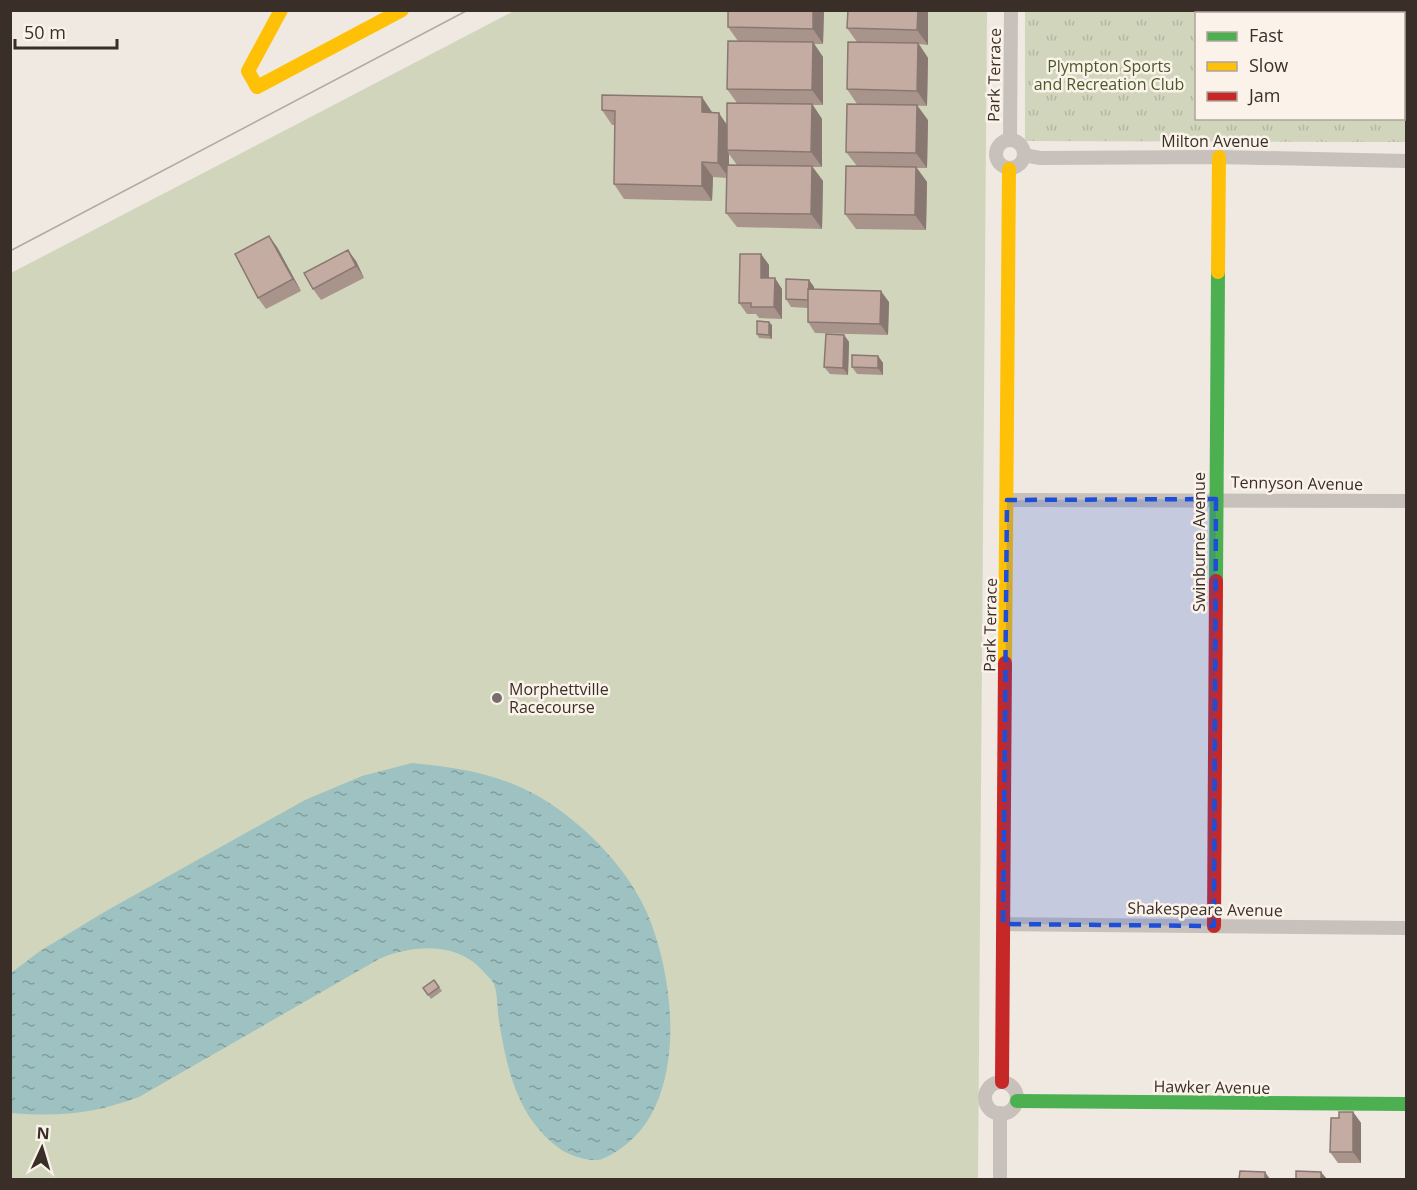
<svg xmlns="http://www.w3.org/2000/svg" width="1417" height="1190" font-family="'Open Sans',sans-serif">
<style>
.grass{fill:url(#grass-tufts);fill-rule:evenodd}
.pitch{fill:#d1d5bc}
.water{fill:url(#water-ripples)}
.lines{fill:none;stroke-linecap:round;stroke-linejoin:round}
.street{stroke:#c8c1bb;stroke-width:14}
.fast{stroke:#4caf50;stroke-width:14}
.slow{stroke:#ffc107;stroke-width:14}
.jam{stroke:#c62828;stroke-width:14}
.tram{stroke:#b0aaa5;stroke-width:1.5}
.wall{fill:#a9948c;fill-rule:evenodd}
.shaded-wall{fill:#897872}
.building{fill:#c4aca3;stroke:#897872;stroke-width:1.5}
.marked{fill:#1d4ed8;fill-opacity:0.2;stroke:#1d4ed8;stroke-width:4.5;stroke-dasharray:12 8;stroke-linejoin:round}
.poi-dot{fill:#796f6a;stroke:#fbf3ea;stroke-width:2}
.labels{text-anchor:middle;stroke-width:5;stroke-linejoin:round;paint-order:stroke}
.park-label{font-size:16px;fill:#495a2b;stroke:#fbf3ea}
.street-label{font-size:16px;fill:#3a2e29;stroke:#fbf3ea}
.poi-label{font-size:16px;fill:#3a2e29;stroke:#fbf3ea;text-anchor:start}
</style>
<defs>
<pattern id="grass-tufts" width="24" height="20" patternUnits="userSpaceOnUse" patternTransform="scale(1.5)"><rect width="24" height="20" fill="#d1d5bc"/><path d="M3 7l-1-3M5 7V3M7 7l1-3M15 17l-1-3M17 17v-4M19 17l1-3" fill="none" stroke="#b4b7a2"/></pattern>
<pattern id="water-ripples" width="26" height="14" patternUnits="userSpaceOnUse" patternTransform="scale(1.5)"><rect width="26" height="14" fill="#9dc2c1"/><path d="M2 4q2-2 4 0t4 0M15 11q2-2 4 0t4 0" fill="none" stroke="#819e9d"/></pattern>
</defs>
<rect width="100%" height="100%" fill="#efe9e2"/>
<path class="grass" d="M1025 11H1406V142L1025 141ZM1196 14H1404V118H1196Z"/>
<polygon class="pitch" points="514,11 987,11 978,1179 11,1180 11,273"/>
<path class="water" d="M412 763C482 770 527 780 582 828 608 851 633 881 647 913 678 985 691 1122 602 1159 592 1163 567 1155 559 1148 517 1117 507 1069 499 1021 497 1010 498 994 494 984 492 979 485 974 482 970 456 941 411 945 379 959L139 1097C92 1114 61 1117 11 1113V973L40 951 106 911 305 800 362 776Z"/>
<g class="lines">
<g class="street">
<circle cx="1010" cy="154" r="14"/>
<polyline points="1010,140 1011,10"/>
<polyline points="1024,155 1040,158 1219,157 1406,161"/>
<polyline points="1007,500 1406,501"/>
<polyline points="1003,924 1406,928"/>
<circle cx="1001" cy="1098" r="16"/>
<polyline points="1000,1180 1000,1113"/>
</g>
<g class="fast">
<polyline points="1216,581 1218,272"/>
<polyline points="1017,1101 1406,1104"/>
</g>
<g class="slow">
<polyline points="281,10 248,71 257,87 402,10"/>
<polyline points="1218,272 1219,157"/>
<polyline points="1005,663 1009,169"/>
</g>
<g class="jam">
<polyline points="1214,926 1216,581"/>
<polyline points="1002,1082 1005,663"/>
</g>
<polyline class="tram" points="10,251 468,10"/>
</g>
<g class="wall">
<path d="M824 10 823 44H814L823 57V105H813L822 119V167H812L823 181 822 229 737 227 726 213 727 178 713 177 712 201 624 199 614 184 615 125H612L602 110 712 112 727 124 737 103 727 89 738 41 728 27ZM729 154 737 165H729Z"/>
<polygon points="928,10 928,45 919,44 928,58 927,106 857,104 847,89 857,42 847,28"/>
<polygon points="928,120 927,168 917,168 927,182 926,230 856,229 845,214 857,166 846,152"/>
<polygon points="277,247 301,291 266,309 258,298"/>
<polygon points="761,254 769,265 769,278 782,289 782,319 759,318 756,314 747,314 739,303"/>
<polygon points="356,261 364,278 321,300 313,289"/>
<polygon points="809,280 814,287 814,289 889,302 888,335 815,333 808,322 808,308 791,307 786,299"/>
<polygon points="772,325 772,339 759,338 757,334"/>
<polygon points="844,335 849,342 848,375 830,374 824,367"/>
<polygon points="878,356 883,363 883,375 857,374 852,367"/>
<polygon points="434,980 442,991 431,999 423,988"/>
<polygon points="1353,1112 1361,1123 1361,1163 1338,1163 1330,1152 1339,1118"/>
</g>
<g class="shaded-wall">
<polygon points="813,10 824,10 823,44 813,29"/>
<polygon points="918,10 928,10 928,45 917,30"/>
<polygon points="813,42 823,57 823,105 812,90"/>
<polygon points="918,43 928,58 927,106 917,91"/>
<polygon points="702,97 712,112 712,127 702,112"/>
<polygon points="812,104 822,119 822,167 811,152"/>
<polygon points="917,105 928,120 927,168 916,153"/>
<polygon points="719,113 729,128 727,150 729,154 729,178 718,163"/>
<polygon points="702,162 713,177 712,201 702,186"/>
<polygon points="812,166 823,181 822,229 811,214"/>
<polygon points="916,167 927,182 926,230 915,215"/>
<polygon points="269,236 277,247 301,291 293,279"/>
<polygon points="348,250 356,261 364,278 356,266"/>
<polygon points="761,254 769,265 769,289 761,278"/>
<polygon points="775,278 782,289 782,319 774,307"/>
<polygon points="809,280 814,287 814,308 808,300"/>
<polygon points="881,291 889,302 888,335 880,324"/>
<polygon points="769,322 772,325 772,339 769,335"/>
<polygon points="844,335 849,342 848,375 843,368"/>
<polygon points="878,356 883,363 883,375 878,368"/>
<polygon points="1353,1112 1361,1123 1361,1163 1353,1152"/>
<polygon points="1265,1172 1270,1179 1265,1179"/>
<polygon points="1321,1172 1327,1179 1321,1179"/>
</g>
<g class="building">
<polygon points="728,10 813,10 813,29 728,27"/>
<polygon points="848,10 918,10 917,30 847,28"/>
<polygon points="728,41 813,42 812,90 727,89"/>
<polygon points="848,42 918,43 917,91 847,89"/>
<polygon points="602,95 702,97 702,112 719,113 718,163 702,162 702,186 614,184 615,111 602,110"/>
<polygon points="727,103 812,104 811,152 727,150"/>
<polygon points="847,104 917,105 916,153 846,152"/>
<polygon points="727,165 812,166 811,214 726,213"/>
<polygon points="846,166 916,167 915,215 845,214"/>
<polygon points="269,236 293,279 258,298 235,254"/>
<polygon points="348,250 356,266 313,289 304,273"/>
<polygon points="740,254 761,254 761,278 775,278 774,307 751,307 751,303 739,303"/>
<polygon points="786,279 809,280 808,300 786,299"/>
<polygon points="808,289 881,291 880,324 808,322"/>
<polygon points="757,321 769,322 769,335 757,334"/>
<polygon points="826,334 844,335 843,368 824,367"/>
<polygon points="852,355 878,356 878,368 852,367"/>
<polygon points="434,980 439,987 428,995 423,988"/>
<polygon points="1339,1112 1353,1112 1353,1152 1330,1152 1331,1118 1339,1118"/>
<polygon points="1240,1171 1265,1172 1265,1179 1239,1179"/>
<polygon points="1296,1171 1321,1172 1321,1179 1296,1179"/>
</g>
<path class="marked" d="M1216 499 1214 926 1003 924 1007 500Z"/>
<circle class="poi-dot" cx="497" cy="698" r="6"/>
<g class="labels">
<g class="park-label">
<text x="1109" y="72">Plympton Sports<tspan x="1109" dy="18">and Recreation Club</tspan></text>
</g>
<g class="street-label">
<text transform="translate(994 75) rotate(-89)" y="6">Park Terrace</text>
<text x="1215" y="147">Milton Avenue</text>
<text transform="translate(1297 483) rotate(1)" y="6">Tennyson Avenue</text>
<text transform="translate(1199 542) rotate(-90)" y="6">Swinburne Avenue</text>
<text transform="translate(990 625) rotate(-89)" y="6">Park Terrace</text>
<text transform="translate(1205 909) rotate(1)" y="6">Shakespeare Avenue</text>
<text transform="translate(1212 1087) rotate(1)" y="6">Hawker Avenue</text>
</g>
<g class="poi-label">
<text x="509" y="695">Morphettville<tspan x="509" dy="18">Racecourse</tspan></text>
</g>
</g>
<rect width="1417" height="1190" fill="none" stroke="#3a2e29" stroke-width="24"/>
<rect x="1195" y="12" width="210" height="108" fill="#fbf3ea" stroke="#aea49d" stroke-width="1.5"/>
<rect x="1207" y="32" width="30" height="9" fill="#4caf50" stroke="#aea49d" stroke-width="1.5"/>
<text x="1249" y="42" font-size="18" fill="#3a2e29">Fast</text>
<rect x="1207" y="62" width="30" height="9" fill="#ffc107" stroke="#aea49d" stroke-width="1.5"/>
<text x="1249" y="72" font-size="18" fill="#3a2e29">Slow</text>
<rect x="1207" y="92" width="30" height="9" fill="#c62828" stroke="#aea49d" stroke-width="1.5"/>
<text x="1249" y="102" font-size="18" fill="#3a2e29">Jam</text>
<g transform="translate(42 1148) rotate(4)" stroke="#fbf3ea" stroke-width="4.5" paint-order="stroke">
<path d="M0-4.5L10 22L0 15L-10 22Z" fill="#3a2e29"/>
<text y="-9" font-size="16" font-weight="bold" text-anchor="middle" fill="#3a2e29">N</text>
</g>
<path d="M15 39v9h102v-9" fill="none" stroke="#3a2e29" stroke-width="3"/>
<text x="24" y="39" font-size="18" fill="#3a2e29" stroke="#fbf3ea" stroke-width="4.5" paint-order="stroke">50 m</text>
</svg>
